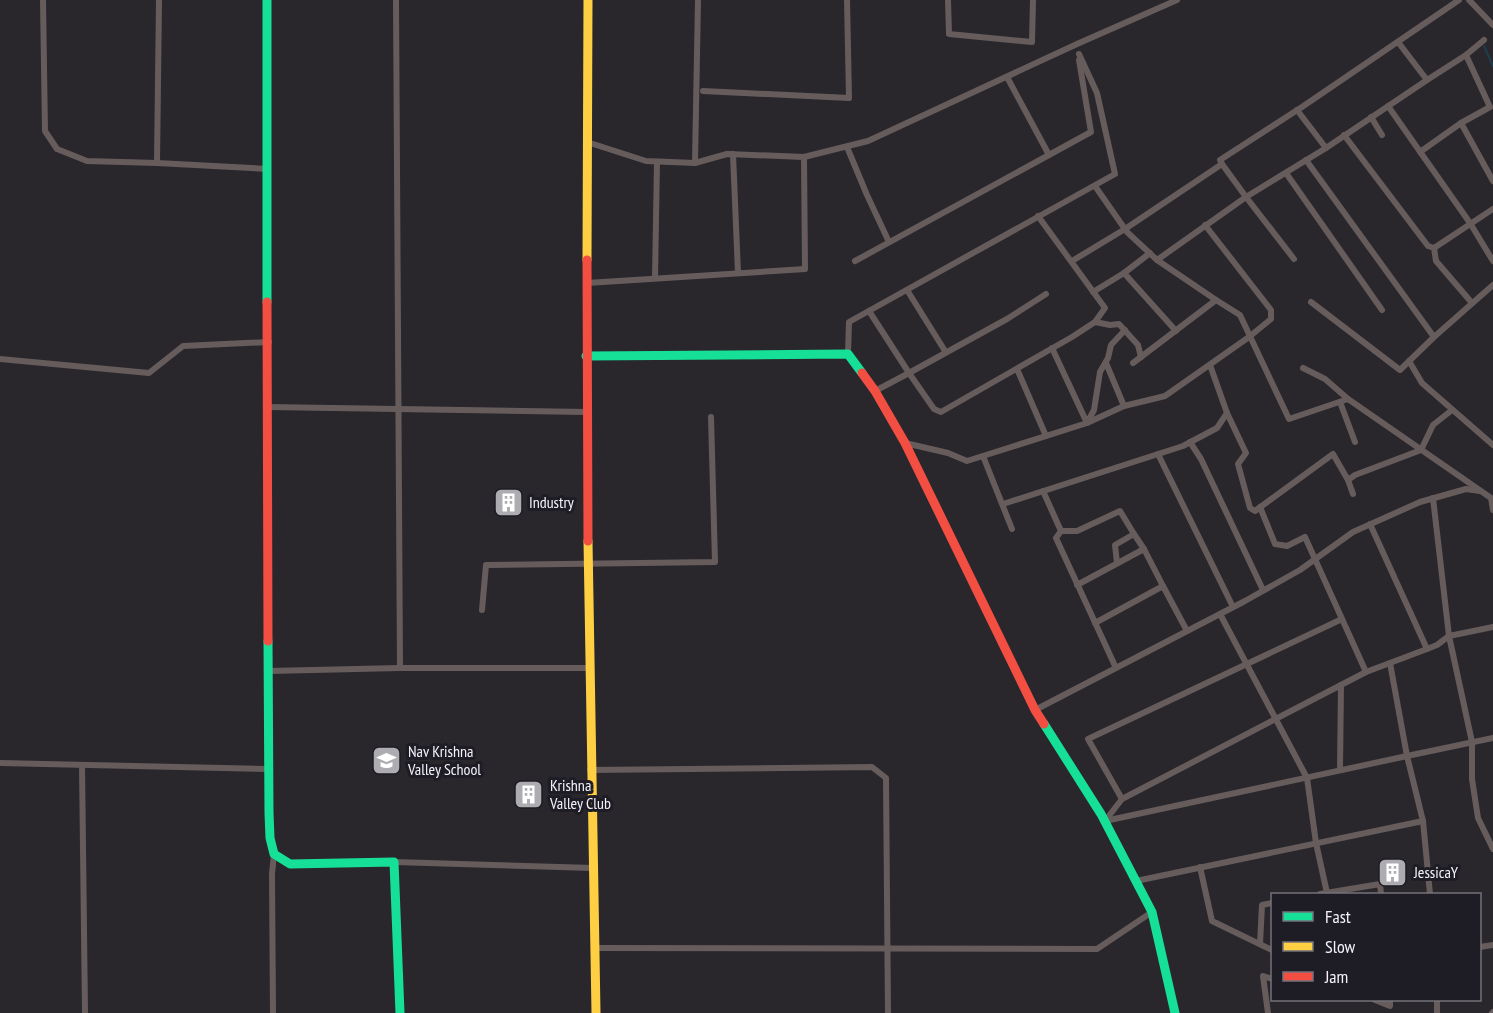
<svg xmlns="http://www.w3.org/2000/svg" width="1493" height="1013" font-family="'PT Sans Narrow',sans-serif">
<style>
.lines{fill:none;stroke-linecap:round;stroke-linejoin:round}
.stream{stroke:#1c3f4f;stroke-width:2}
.street{stroke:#675c5c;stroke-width:6}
.fast{stroke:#16e098;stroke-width:9}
.slow{stroke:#ffcf43;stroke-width:9}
.jam{stroke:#f24e42;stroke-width:9}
.labels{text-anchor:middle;stroke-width:6;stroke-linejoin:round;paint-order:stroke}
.poi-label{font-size:16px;fill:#f4f3f9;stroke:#1e1c24;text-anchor:start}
</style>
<rect width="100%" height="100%" fill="#29272c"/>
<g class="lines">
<polyline class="stream" points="1484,46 1493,66"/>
<g class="street">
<polyline points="43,0 45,131 57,149 87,161 157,163"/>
<polyline points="159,0 157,163 268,169"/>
<polyline points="396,0 400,668 589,668"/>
<polyline points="948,0 949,34 1032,42 1033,0"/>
<polyline points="1469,0 1493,25"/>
<polyline points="1007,77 1049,155"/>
<polyline points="1427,80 1466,55"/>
<polyline points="703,91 849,98 847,0"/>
<polyline points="1388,106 1470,223 1493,261"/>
<polyline points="1371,117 1382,135"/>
<polyline points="1461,123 1490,107 1466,55 1484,40"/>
<polyline points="1344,135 1428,246 1434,248 1436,261 1472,303"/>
<polyline points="587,142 646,161 695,163 698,0"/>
<polyline points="847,147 867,195 889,242"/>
<polyline points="1326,148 1427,80 1398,42"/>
<polyline points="1420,152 1461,123 1493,181"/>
<polyline points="733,154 738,273"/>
<polyline points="804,157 868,141 1077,44 1177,0"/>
<polyline points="1306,160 1434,337 1400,370 1311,302"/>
<polyline points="1286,173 1382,310"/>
<polyline points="1095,186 1127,232 1157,260 1246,197 1222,164"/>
<polyline points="1038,216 1105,308 1095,322 1072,337 941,412 934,409 909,373 1007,319 1046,294"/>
<polyline points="1434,248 1493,209"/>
<polyline points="1150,253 1124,273 1176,331"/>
<polyline points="1294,259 1246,197 1326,148 1297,110"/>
<polyline points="855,261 1091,132 1079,60"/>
<polyline points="1072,261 1125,229 1222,164 1220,160 1302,107 1459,0"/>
<polyline points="655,278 657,162"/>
<polyline points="587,283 805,269 804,157 727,154 695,163"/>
<polyline points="907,290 945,351"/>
<polyline points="1093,292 1124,273"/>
<polyline points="1216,300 1240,315 1289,419 1348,399 1491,498 1493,510"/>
<polyline points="869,311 909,373 875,391"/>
<polyline points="1095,322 1110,325 1119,324 1138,345 1141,357"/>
<polyline points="1434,337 1493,285"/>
<polyline points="1052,348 1087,423 1094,410 1100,372 1108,358 1111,345 1125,330"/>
<polyline points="848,354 849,322 1115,174 1097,93 1079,54"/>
<polyline points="0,359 149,373 183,346 269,342"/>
<polyline points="1409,361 1422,383 1493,445"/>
<polyline points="1106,363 1124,406"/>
<polyline points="1133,363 1216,300 1157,260"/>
<polyline points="1303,368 1325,379 1348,399"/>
<polyline points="1017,369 1046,436"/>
<polyline points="1340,402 1355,442"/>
<polyline points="268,407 586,412"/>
<polyline points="1227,413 1246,453 1238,464 1250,508 1255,511 1333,454 1348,480"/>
<polyline points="1190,442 1201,459 1263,590"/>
<polyline points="905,443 948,453 967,461 1087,423 1124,406 1165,396 1249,337 1271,319 1271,310 1205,225"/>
<polyline points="1158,454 1233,607"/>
<polyline points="983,456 1012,529"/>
<polyline points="1043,491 1061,531"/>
<polyline points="1353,494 1348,480 1355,475 1421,450 1433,425 1452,410"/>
<polyline points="1003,504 1183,446 1217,428 1227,413 1210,365"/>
<polyline points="1260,507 1275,544 1287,546 1305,537 1366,672 1427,649 1370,524"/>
<polyline points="1117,563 1115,545 1134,534 1144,549"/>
<polyline points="1077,585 1144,549 1163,586"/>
<polyline points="482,610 486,565 715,562 711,417"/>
<polyline points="1220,614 1307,778 1316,843 1327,893"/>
<polyline points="1095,623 1163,586 1187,631"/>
<polyline points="1493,627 1449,636 1472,742 1472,779 1478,818 1493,849"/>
<polyline points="1427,649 1437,645 1449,636 1433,498"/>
<polyline points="1116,668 1056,538 1061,531 1077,531 1120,511 1134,534"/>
<polyline points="269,671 400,668"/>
<polyline points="1035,710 1245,601 1300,570 1353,532 1420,502 1466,489 1480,491"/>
<polyline points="0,763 268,769"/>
<polyline points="82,765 85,1013"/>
<polyline points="590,770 872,767 886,778 888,1013"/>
<polyline points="1340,770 1341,685"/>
<polyline points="1122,799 1088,739 1342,619"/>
<polyline points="1105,821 1407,756 1390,663"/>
<polyline points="1105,821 1122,799 1366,672"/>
<polyline points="1423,821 1430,894"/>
<polyline points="394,862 593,868"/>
<polyline points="1200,867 1212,921 1272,950"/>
<polyline points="1136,881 1423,821 1407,756 1493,738"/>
<polyline points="1320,894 1380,884 1381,894"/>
<polyline points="1260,944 1262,905 1272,903"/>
<polyline points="1480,947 1493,945"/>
<polyline points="595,948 1097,949 1152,912"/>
<polyline points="1375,1000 1390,1006 1390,1000"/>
<polyline points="1437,1000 1437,1013"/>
<polyline points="273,1013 272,874 274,854"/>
<polyline points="1268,1013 1263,976 1272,979"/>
<polyline points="1492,1013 1493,1012"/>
</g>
<g class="fast">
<polyline points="267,0 267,302"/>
<polyline points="586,356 848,354 862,373"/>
<polyline points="268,641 269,813 270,838 274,854 290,864 394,862 400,1013"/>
<polyline points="1044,724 1101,814 1152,912 1175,1013"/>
</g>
<g class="slow">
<polyline points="587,260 588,0"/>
<polyline points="588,541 596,1013"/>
</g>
<g class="jam">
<polyline points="587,260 588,541"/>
<polyline points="267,302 268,641"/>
<polyline points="862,373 875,391 905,443 1035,710 1044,724"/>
</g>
</g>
<defs>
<symbol id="building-square" viewBox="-11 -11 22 22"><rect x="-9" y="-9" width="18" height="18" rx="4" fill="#adacb1" stroke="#1e1c24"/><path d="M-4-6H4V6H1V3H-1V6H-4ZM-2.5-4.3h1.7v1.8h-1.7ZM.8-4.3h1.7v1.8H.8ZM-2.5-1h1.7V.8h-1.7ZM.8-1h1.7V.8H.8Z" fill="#fff"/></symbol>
<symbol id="school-square" viewBox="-11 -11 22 22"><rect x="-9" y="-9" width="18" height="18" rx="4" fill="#adacb1" stroke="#1e1c24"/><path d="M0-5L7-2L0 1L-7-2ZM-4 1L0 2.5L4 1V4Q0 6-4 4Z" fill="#fff"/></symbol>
</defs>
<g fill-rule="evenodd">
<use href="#building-square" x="492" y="486" width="33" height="33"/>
<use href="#school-square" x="370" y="744" width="33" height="33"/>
<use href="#building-square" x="512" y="778" width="33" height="33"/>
<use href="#building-square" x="1376" y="856" width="33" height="33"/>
</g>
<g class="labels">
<g class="poi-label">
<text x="529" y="508">Industry</text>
<text x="408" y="757">Nav Krishna<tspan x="408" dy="18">Valley School</tspan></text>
<text x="550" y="791">Krishna<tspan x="550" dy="18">Valley Club</tspan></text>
<text x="1414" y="878">JessicaY</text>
</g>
</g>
<rect x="1271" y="893" width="210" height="108" fill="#1e1c24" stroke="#747279" stroke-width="1.5"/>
<rect x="1283" y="912" width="30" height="9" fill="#16e098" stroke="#747279" stroke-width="1.5"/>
<text x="1325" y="923" font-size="18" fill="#f4f3f9">Fast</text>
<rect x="1283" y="942" width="30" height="9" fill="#ffcf43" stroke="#747279" stroke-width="1.5"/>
<text x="1325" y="953" font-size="18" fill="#f4f3f9">Slow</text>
<rect x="1283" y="972" width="30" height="9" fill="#f24e42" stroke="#747279" stroke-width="1.5"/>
<text x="1325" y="983" font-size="18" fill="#f4f3f9">Jam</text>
</svg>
